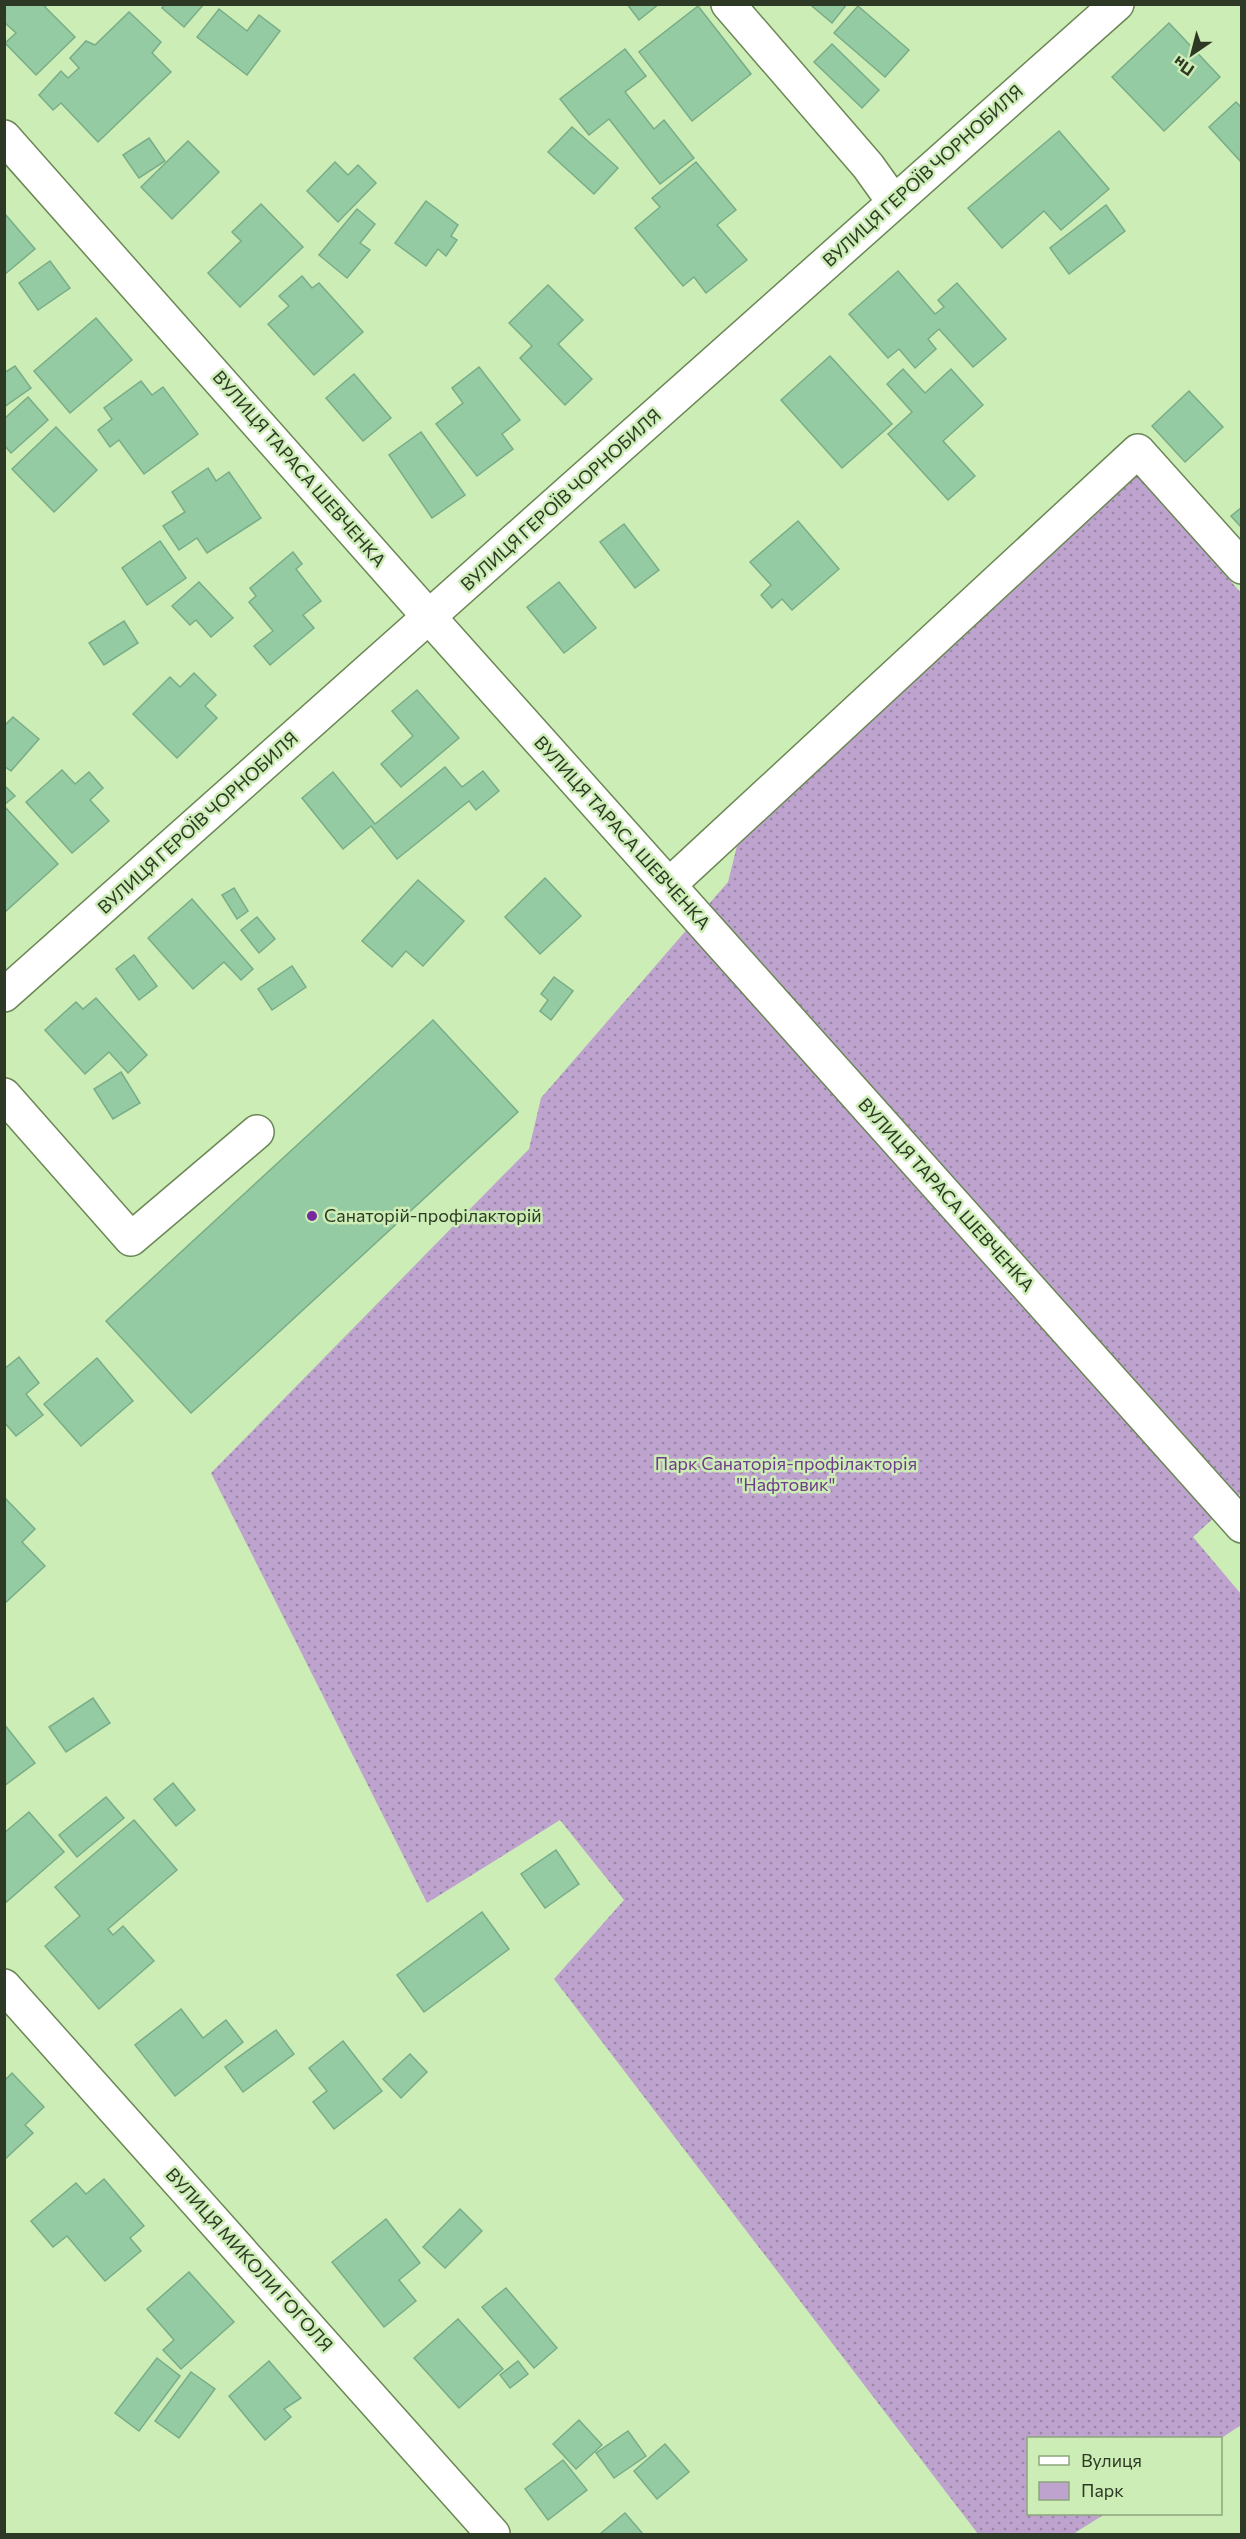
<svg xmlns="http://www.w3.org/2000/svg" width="1246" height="2539" font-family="Commissioner,sans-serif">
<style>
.green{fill:url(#green-dots)}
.building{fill:#95cba3;stroke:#79ad87;stroke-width:1.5}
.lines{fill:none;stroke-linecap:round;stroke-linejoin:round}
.minor-casing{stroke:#6b8755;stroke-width:36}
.minor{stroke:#fff;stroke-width:33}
.poi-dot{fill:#772a9c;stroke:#cdedb6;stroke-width:2}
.labels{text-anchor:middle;stroke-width:5;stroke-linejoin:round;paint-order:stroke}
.street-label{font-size:18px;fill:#2d3924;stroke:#cdedb6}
.poi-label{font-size:18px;fill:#2d3924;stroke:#cdedb6;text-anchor:start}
.park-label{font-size:18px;fill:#6f3b8c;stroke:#cdedb6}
</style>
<defs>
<pattern id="green-dots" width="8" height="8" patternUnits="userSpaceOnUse" patternTransform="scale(1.5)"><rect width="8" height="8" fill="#bda3cd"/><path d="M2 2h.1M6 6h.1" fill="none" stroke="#9a86a6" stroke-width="1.8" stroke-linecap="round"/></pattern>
</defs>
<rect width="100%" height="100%" fill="#cdedb6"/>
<polygon class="green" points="1130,465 1241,593 1241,1493 1193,1537 1241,1594 1241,2425 1220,2439 1028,2438 1028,2514 1105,2514 1073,2534 978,2534 554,1979 624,1900 560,1820 427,1903 211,1473 529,1149 541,1098 728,882 738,842"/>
<g class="building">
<polygon points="4,4 47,4 45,7 75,37 36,75 5,43 16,33 4,22"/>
<polygon points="165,4 204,4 184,27 162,8"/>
<polygon points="627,4 659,4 639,20"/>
<polygon points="813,4 847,4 832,23 812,6"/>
<polygon points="698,6 751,74 692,121 639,52"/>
<polygon points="858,6 909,50 885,77 834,33"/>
<polygon points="219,9 247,31 259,15 280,31 247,75 197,37"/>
<polygon points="129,12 161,42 152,53 171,72 98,142 61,103 53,110 39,95 61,71 68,78 79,68 70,58 86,41 95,45"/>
<polygon points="1169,23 1220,77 1164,131 1112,77"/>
<polygon points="832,44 879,90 862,108 814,62"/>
<polygon points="625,49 646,76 625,92 654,129 664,120 694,158 660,184 609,119 589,135 560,99"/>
<polygon points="1236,102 1242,108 1242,163 1209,127"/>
<polygon points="572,127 618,168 594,194 548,152"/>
<polygon points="1059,131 1109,189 1061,230 1044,211 1002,248 968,208"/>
<polygon points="149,138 165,161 139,178 123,155"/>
<polygon points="188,141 219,172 172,219 141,187"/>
<polygon points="335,162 348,175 358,165 376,183 338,222 307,191"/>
<polygon points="696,162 736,210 717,225 747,260 706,293 694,277 683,286 635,228 660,207 652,198"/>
<polygon points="426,201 458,225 451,236 457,240 446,256 438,249 426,266 395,243"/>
<polygon points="261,204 303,247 240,307 208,273 241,241 232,232"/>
<polygon points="1106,205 1125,231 1069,274 1050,248"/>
<polygon points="357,209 375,224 360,243 370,250 347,278 319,255"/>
<polygon points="5,214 35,249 4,275 4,215"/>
<polygon points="50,261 70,288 38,310 19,283"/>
<polygon points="898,271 935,314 944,307 938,300 957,283 1006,339 973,367 939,329 928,339 936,349 915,368 899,349 888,358 849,314"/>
<polygon points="302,276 312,288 319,283 363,332 314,375 268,324 289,306 279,296"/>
<polygon points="548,285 583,320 558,344 592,379 565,405 520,358 532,346 509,323"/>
<polygon points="96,318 132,360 70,413 34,371"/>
<polygon points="830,356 892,424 842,468 781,400"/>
<polygon points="15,366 31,388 4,407 4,373"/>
<polygon points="479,367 520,420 502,434 513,449 477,476 436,424 463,403 452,388"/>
<polygon points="903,369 925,393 951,369 983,405 943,441 975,476 948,500 888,434 912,412 887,384"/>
<polygon points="354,374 391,418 363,441 326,398"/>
<polygon points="141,381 152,395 163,387 198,434 144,474 119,440 110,447 98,430 112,419 104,408"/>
<polygon points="1189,391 1223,427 1185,462 1152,426"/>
<polygon points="28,397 48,420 11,453 4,445 4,419"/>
<polygon points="56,427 97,470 54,512 12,469"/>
<polygon points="421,432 465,495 432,518 389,455"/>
<polygon points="208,468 216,481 229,472 261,518 207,553 197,538 179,550 163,526 185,512 172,492"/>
<polygon points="1242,507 1242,528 1231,516"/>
<polygon points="798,521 839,569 792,610 782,599 772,608 761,595 771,585 750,562"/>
<polygon points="624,524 659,570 635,588 600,542"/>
<polygon points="160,541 186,578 147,605 122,568"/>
<polygon points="293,552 302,564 296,569 321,601 303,615 314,628 270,665 254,646 273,631 249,602 256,596 250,588"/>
<polygon points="199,582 233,618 211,637 196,620 190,625 172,606"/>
<polygon points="559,582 596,628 564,653 527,607"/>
<polygon points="124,621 138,643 104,665 89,643"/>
<polygon points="194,673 216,695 205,706 217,718 177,758 133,714 170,677 180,687"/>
<polygon points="417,690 459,738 401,787 381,764 413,736 392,711"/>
<polygon points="13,717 39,739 11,771 4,766 4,726"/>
<polygon points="445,767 462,787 483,771 499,791 476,810 469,801 397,859 371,826 343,849 302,798 333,772 375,824"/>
<polygon points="62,770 75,784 89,772 103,788 90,800 109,821 72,853 26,802"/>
<polygon points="4,785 15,796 4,805"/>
<polygon points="4,806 58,864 5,912 4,911"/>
<polygon points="545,878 581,916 540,954 505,917"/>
<polygon points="418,880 464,921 423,966 406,951 392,967 362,941"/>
<polygon points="234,888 248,911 237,919 222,895"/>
<polygon points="192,899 253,969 241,980 224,962 193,989 148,938"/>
<polygon points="257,917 275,939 259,953 241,930"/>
<polygon points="134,955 157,986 139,1000 116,969"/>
<polygon points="292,966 306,987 272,1010 258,989"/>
<polygon points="554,977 573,991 551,1020 540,1011 548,1000 541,994"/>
<polygon points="96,998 147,1055 128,1073 109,1052 85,1074 45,1030 76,1002 83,1009"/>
<polygon points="433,1020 518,1112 191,1413 106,1321"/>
<polygon points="121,1072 140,1103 113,1119 94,1089"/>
<polygon points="19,1357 39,1383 26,1394 43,1415 16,1436 4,1422 4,1369"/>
<polygon points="97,1358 133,1401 81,1446 44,1404"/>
<polygon points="4,1497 35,1529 22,1542 45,1566 4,1604"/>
<polygon points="93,1698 110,1723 66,1752 49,1727"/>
<polygon points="4,1724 35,1763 4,1786"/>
<polygon points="173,1783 195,1810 176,1826 154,1799"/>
<polygon points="106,1797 124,1818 77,1857 59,1835"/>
<polygon points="29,1812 64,1852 4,1904 4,1833"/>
<polygon points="134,1820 177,1870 108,1929 113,1935 123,1926 154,1961 99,2009 45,1946 80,1916 55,1887"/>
<polygon points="556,1850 579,1884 545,1908 521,1874"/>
<polygon points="482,1912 509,1949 424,2012 397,1975"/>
<polygon points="181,2009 203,2038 226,2020 243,2042 175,2096 135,2045"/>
<polygon points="276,2030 294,2054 243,2092 225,2067"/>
<polygon points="343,2041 382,2091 334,2129 313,2102 327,2091 309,2068"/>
<polygon points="410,2054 427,2072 401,2098 383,2079"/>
<polygon points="12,2073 44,2107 25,2125 33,2133 4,2160 4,2081"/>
<polygon points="104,2179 144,2226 130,2238 141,2251 105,2281 67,2236 53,2247 31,2221 76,2183 86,2194"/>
<polygon points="460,2209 482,2231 445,2268 423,2247"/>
<polygon points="386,2219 420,2263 399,2280 416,2301 384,2327 332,2262"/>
<polygon points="189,2272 234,2322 181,2369 163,2350 174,2340 147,2309"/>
<polygon points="506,2288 557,2348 534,2368 482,2307"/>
<polygon points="458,2319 503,2369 459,2408 414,2358"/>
<polygon points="157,2358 180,2376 139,2431 115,2413"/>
<polygon points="269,2361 301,2398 284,2409 291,2417 265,2440 229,2396"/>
<polygon points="518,2361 528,2374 510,2388 500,2375"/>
<polygon points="191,2372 215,2389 179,2438 155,2421"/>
<polygon points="579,2420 602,2445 576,2469 553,2444"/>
<polygon points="628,2431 646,2456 614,2478 596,2453"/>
<polygon points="665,2444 689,2472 657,2499 634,2471"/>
<polygon points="563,2460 587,2490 548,2520 525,2489"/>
<polygon points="625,2513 643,2534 600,2534"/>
</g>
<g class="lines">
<defs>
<g id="minor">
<polyline points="728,4 868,166 893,201"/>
<polyline points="4,137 430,618 1242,1526"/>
<polyline points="669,885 1138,451 1242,567"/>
<polyline points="4,995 1117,4"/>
<polyline points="4,1095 131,1239 257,1132"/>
<polyline points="4,1986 493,2534"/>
</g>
</defs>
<use href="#minor" class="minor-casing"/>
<use href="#minor" class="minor"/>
</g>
<circle class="poi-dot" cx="312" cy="1216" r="6"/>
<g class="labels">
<g class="street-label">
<text transform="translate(923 176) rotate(-42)" y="6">ВУЛИЦЯ ГЕРОЇВ ЧОРНОБИЛЯ</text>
<text transform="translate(299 469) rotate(49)" y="6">ВУЛИЦЯ ТАРАСА ШЕВЧЕНКА</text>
<text transform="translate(561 500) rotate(-42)" y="6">ВУЛИЦЯ ГЕРОЇВ ЧОРНОБИЛЯ</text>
<text transform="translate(198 823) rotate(-42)" y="6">ВУЛИЦЯ ГЕРОЇВ ЧОРНОБИЛЯ</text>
<text transform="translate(622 833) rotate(48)" y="6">ВУЛИЦЯ ТАРАСА ШЕВЧЕНКА</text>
<text transform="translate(946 1195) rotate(48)" y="6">ВУЛИЦЯ ТАРАСА ШЕВЧЕНКА</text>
<text transform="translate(249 2260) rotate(48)" y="6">ВУЛИЦЯ МИКОЛИ ГОГОЛЯ</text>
</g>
<g class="poi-label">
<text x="324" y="1222">Санаторій-профілакторій</text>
</g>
<g class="park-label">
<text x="786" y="1470">Парк Санаторія-профілакторія<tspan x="786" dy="21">"Нафтовик"</tspan></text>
</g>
</g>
<rect width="1246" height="2539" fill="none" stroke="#2d3924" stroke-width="12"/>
<rect x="1027" y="2437" width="195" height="78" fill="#cdedb6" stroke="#8da57c" stroke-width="1.5"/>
<rect x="1039" y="2456" width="30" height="9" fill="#ffffff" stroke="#8da57c" stroke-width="1.5"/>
<text x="1081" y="2467" font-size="18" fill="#2d3924">Вулиця</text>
<rect x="1039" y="2482" width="30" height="18" fill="#bda3cd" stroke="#8da57c" stroke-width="1.5"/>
<text x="1081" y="2497" font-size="18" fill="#2d3924">Парк</text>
<g transform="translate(1192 54) rotate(215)" stroke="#cdedb6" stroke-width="4.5" paint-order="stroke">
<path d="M0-4.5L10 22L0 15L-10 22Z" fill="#2d3924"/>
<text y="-9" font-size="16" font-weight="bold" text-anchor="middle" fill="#2d3924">Пн</text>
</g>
</svg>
